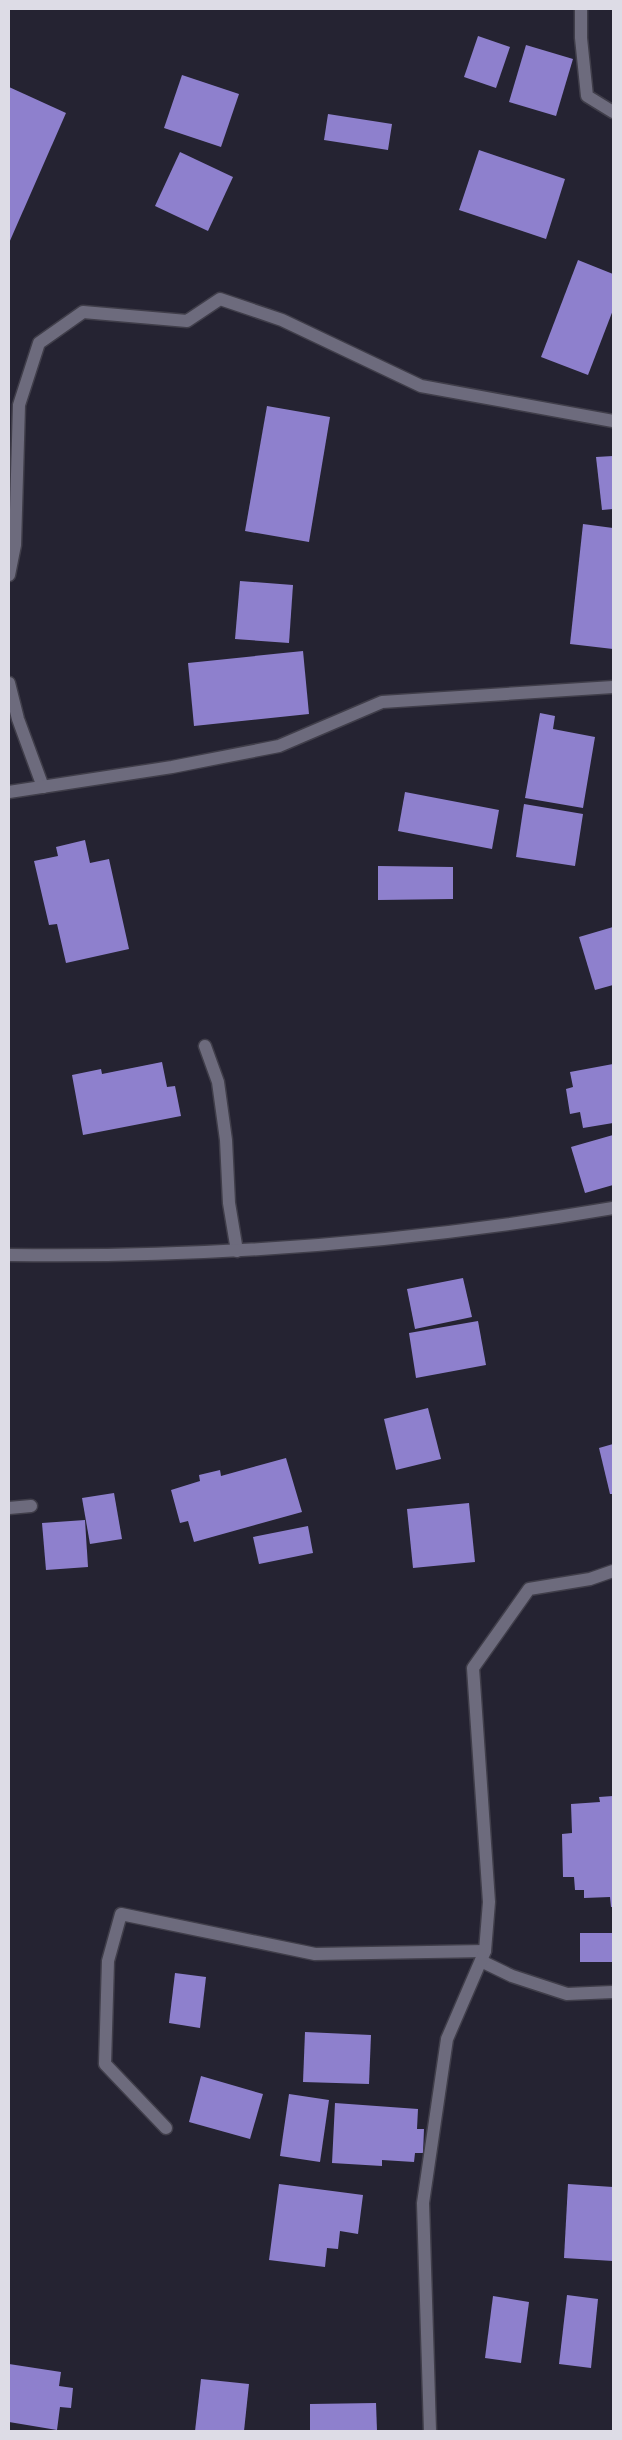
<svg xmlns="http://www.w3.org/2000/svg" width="622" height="2440" font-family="'IBM Plex Sans',sans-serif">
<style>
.building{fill:#8e80cd}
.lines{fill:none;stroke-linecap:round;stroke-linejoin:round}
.minor-casing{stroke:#403e4a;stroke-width:15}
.minor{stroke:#6d6b7d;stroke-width:12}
</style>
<rect width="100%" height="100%" fill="#252332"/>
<g class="building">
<polygon points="478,36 510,47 496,88 464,77"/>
<polygon points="526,45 573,59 556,116 509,102"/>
<polygon points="182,75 239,94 221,147 164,128"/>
<polygon points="9,87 66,113 9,243"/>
<polygon points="328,114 392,124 388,150 324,140"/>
<polygon points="479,150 565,179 546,239 459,210"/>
<polygon points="180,152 233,177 208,231 155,206"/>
<polygon points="578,260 613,274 613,310 588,375 541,357"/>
<polygon points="267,406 330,417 309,542 245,531"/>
<polygon points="613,456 613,509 602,510 596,457"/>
<polygon points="583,524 613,528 613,649 570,644"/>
<polygon points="240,581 293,585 289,643 235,639"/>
<polygon points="303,651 309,714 194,726 188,663"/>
<polygon points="540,713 555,716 553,729 595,737 583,808 525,798"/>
<polygon points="405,792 499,810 492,849 398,831"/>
<polygon points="524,804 583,814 575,866 516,857"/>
<polygon points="85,840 90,863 109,859 129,949 66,963 57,924 49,925 34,861 58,856 56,847"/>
<polygon points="378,866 453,867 453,899 378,900"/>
<polygon points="613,927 613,985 595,990 579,937"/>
<polygon points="162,1062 167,1087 175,1086 181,1116 83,1135 72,1075 101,1069 102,1074"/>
<polygon points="613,1064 613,1123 583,1128 580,1112 570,1114 566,1089 573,1087 570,1072"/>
<polygon points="613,1135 613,1185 585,1193 571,1147"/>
<polygon points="463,1278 472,1317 415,1329 407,1289"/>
<polygon points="478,1321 486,1365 416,1378 409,1333"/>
<polygon points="428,1408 441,1459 396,1470 384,1419"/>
<polygon points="613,1444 613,1494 610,1494 599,1448"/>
<polygon points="286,1458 302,1512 194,1542 188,1521 180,1523 171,1490 200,1481 199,1475 220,1470 221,1476"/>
<polygon points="114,1493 122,1539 90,1544 82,1498"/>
<polygon points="469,1503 475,1562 413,1568 407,1509"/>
<polygon points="85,1520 88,1567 46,1570 42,1523"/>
<polygon points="308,1526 313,1553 259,1564 253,1537"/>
<polygon points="613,1796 613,1907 611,1907 610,1897 584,1898 584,1890 575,1890 574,1877 563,1877 562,1834 572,1833 571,1804 600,1802 599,1797"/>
<rect x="580" y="1933" width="33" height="29"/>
<polygon points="175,1973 206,1977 200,2028 169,2023"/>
<polygon points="305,2032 371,2035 369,2084 303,2082"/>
<polygon points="201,2076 263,2094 250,2139 189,2122"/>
<polygon points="289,2094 329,2100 320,2162 280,2156"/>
<polygon points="335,2103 418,2109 417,2129 424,2129 423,2153 415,2153 414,2162 382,2160 382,2166 332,2163"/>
<polygon points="279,2184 363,2195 358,2234 340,2231 338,2249 327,2248 325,2267 269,2260"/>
<polygon points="568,2184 613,2187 613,2261 564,2258"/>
<polygon points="567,2295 598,2299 591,2368 559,2364"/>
<polygon points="493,2296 529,2302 521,2363 485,2358"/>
<polygon points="9,2364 61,2372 59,2386 73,2388 71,2408 60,2407 57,2430 9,2422"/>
<polygon points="201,2379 249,2384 244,2431 195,2431"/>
<polygon points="376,2403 377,2431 310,2431 310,2404"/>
</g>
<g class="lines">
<defs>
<g id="minor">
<polyline points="581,9 581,38 587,96 613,112"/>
<polyline points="9,575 15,545 19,405 39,343 83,312 187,321 220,299 282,320 421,386 613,421"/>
<polyline points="9,683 18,719 43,787"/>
<polyline points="9,792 172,767 279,746 382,702 613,687"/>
<polyline points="205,1046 218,1082 226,1140 229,1203 237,1251"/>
<path d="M9 1255C211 1258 414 1242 613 1208"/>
<polyline points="9,1508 31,1506"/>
<polyline points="481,1961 512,1976 567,1994 613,1992"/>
<polyline points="166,2128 105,2064 108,1961 121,1914 315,1954 485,1951"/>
<polyline points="430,2431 423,2203 447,2039 485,1951 489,1902 473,1668 529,1589 590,1579 613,1571"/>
</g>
</defs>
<use href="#minor" class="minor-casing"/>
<use href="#minor" class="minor"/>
</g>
<rect width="622" height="2440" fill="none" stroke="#dddce6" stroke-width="20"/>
</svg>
